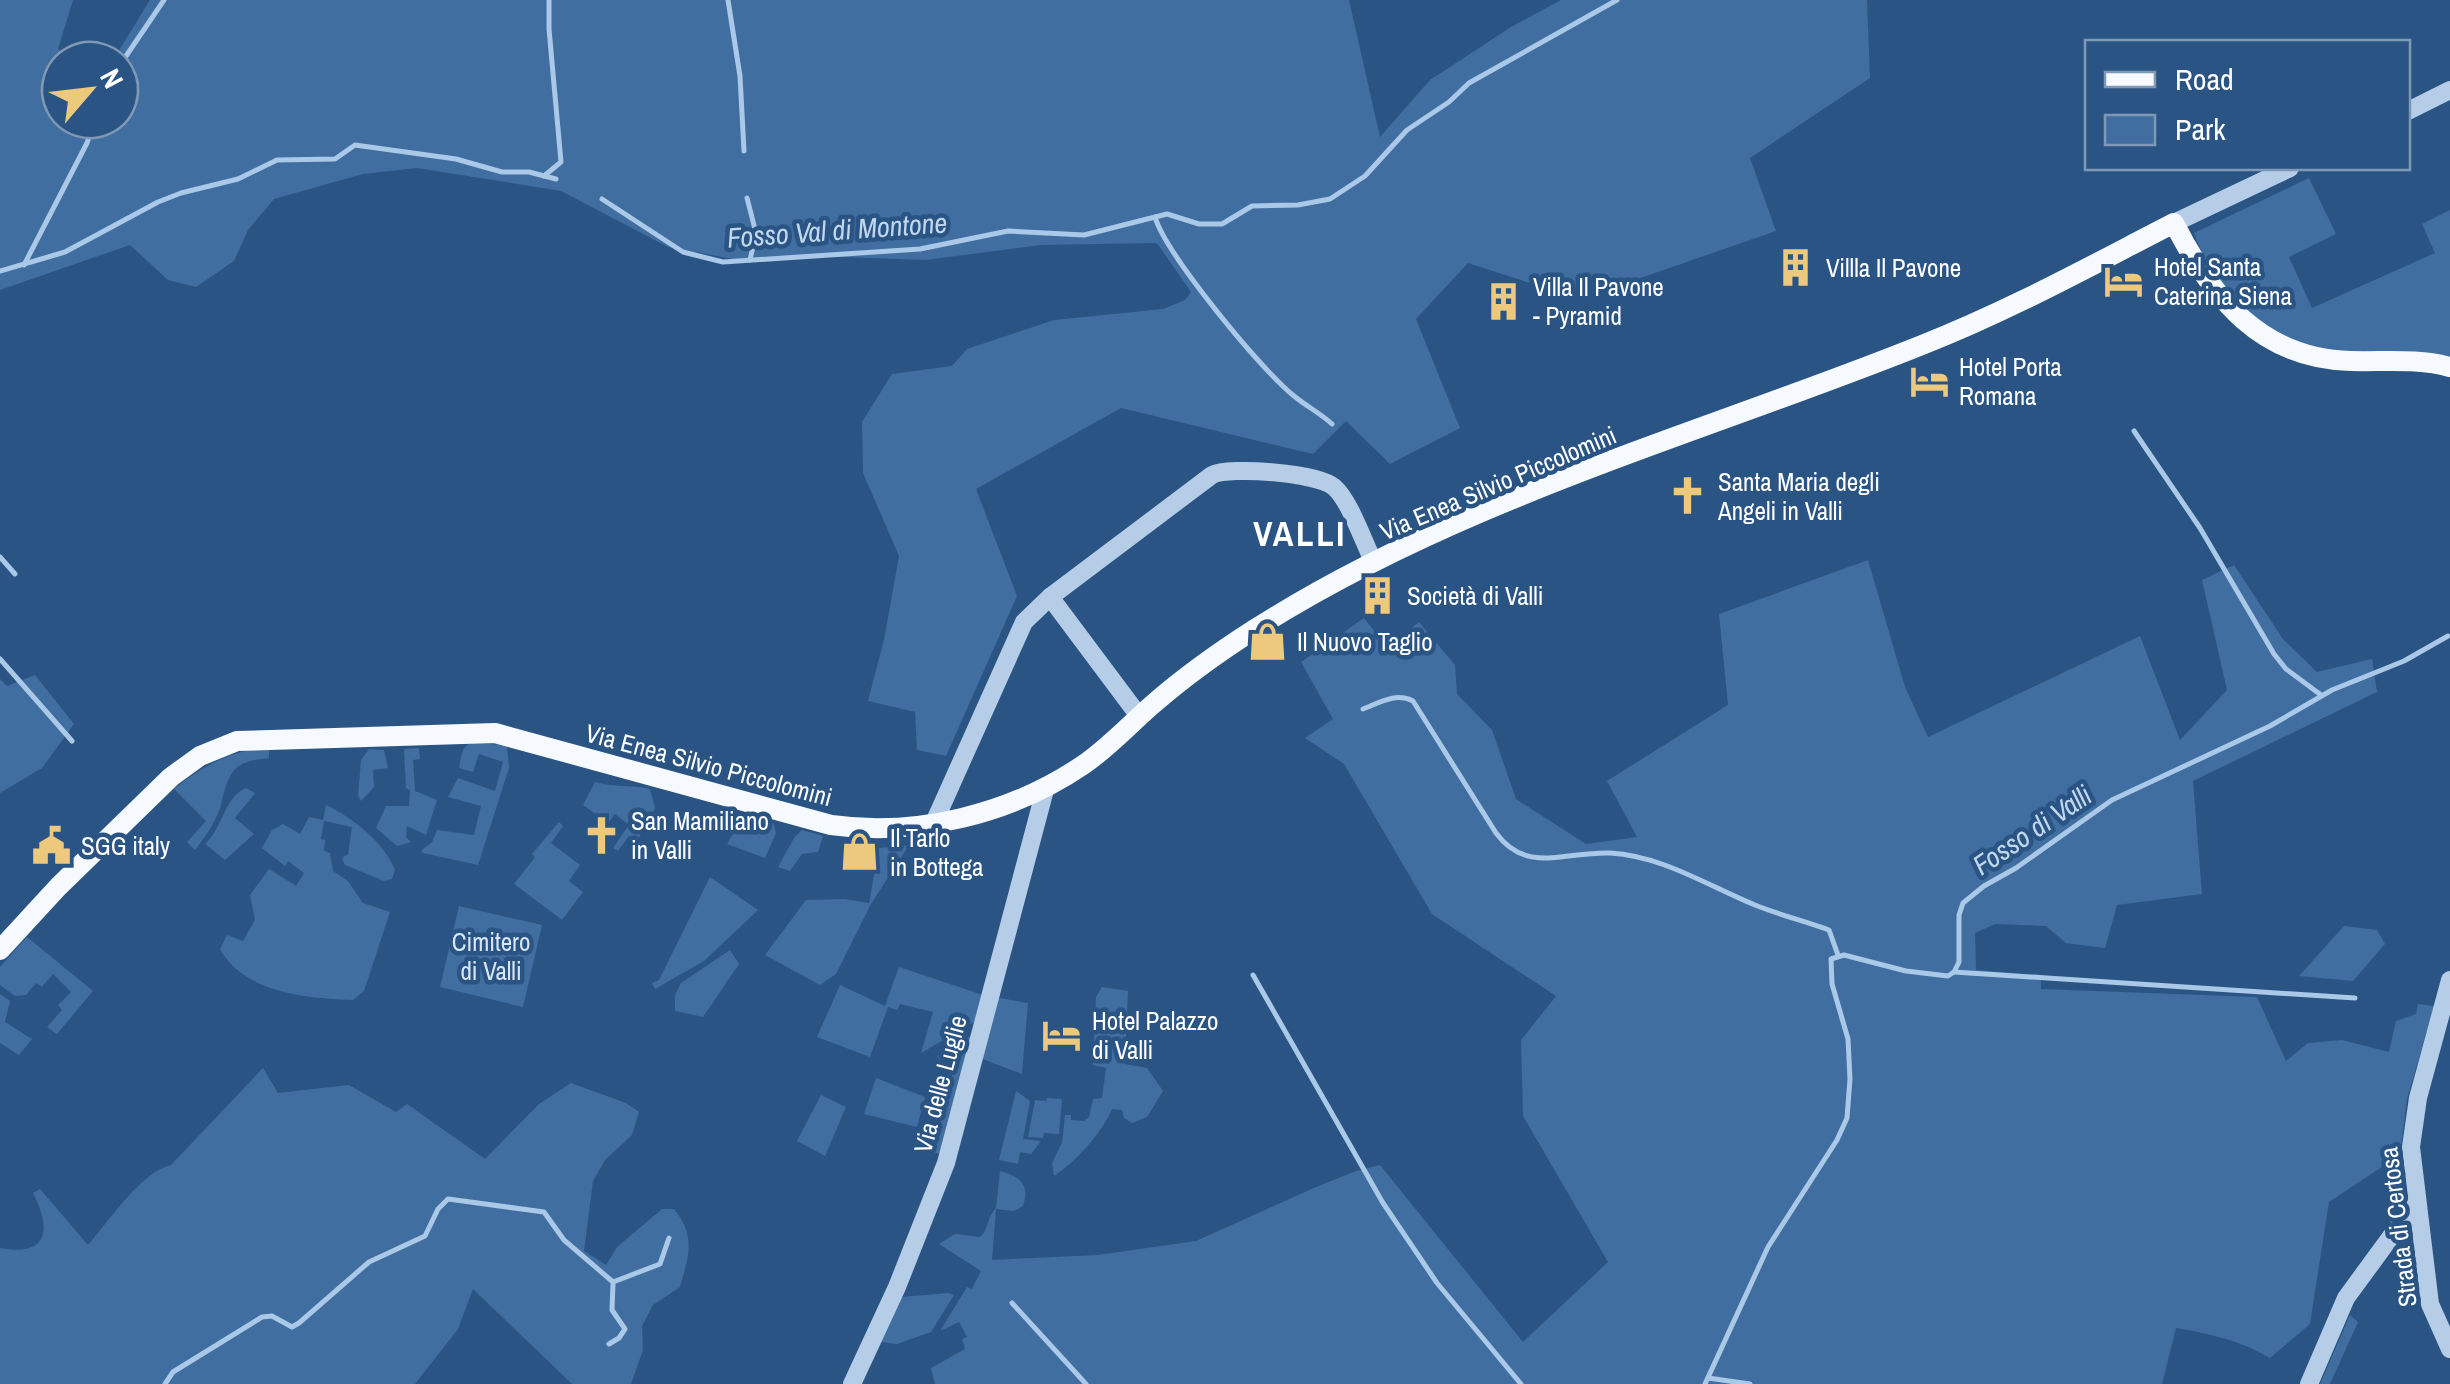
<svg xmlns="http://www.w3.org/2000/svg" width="2450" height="1384" font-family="'Archivo Narrow',sans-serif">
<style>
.green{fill:#406ea0}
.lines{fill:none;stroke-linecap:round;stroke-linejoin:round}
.stream{stroke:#aac8e7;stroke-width:5}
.minor{stroke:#b5cde7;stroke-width:18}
.major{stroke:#f6f9fe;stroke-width:20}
.labels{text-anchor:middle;stroke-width:9;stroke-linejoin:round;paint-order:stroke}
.poi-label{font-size:25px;fill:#fff;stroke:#2a5484;text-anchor:start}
.street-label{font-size:25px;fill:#fff;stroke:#2a5484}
.park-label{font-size:25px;fill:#d8e6f6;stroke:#2a5484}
.water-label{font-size:28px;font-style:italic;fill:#c1d7ee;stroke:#2a5484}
.district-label{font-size:35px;font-weight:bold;letter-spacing:2.5px;fill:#fff;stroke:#2a5484}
</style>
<rect width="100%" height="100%" fill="#2a5484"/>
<g class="green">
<polygon points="0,0 73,0 58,49 85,60 60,60 60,120 120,120 120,60 108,60 115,57 150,0 1349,0 1380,137 1430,80 1511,27 1561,0 1867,0 1870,78 1750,158 1776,231 1603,291 1573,297 1468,263 1416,319 1460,428 1390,464 1346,421 1313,454 1121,408 976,489 1017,596 946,756 917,750 915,712 868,701 884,640 899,556 863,473 862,422 892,374 952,366 967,349 1054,320 1163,309 1185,300 1191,292 1157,243 1040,245 926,260 813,256 733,259 668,247 561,191 417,168 363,174 274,199 248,230 234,261 196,287 168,280 130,245 0,290"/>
<path d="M2309 178 2336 234 2289 257 2312 308 2435 253 2422 224 2450 210V357C2365 353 2282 364 2225 286 2212 269 2201 254 2194 233Z"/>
<path d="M1868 560 1905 687 1928 737 2140 636 2180 740 2227 690 2202 580 2234 565 2283 639 2317 672 2372 659 2377 692 2193 781 2202 894 2117 905 2105 948 2066 943 2046 926 1995 924 1975 933 1976 970 2041 975V989L2257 997 2286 1061 2308 1043 2342 1040 2389 1052 2396 1021 2416 1014 2418 1004 2434 1006 2407 1099 2400 1155 2329 1202 2310 1324 2270 1358C2241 1341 2208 1333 2176 1328L2162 1384H935L931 1368 965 1349 962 1339 967 1337 959 1322 940 1331 967 1287 972 1289 981 1271 939 1244 955 1234 980 1237C989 1230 987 1216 996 1208L1000 1171C1020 1176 1030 1185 1023 1206L1014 1211 996 1209 992 1260 1098 1255 1196 1241 1316 1187 1356 1171 1380 1165 1523 1342 1608 1262 1523 1116 1521 1040 1556 996 1432 914 1344 764 1305 738 1333 719 1301 662 1364 618 1387 647 1419 622 1455 665 1457 694 1492 730 1516 799 1586 844 1637 837 1607 781 1728 705 1719 614Z"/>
<polygon points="35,675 74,724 42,768 0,793 0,679 7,686"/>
<path d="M478 742 507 746 509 768 478 865 423 853 421 851 432 842 437 830 474 835 481 806 448 797 458 778 495 791 503 762 479 754 473 772 459 768C462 754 461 743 478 742Z"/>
<path d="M269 747V758C235 761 229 770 222 801 218 819 206 836 195 850L187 842 206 821 174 789C203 765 232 751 269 747Z"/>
<polygon points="419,748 420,759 413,760 415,791 437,800 426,835 407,826 406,837 411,842 397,846 376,828 386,806 409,806 410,790 406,788 404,749"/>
<polygon points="369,749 384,750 388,768 373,770 374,787 361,801 358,796 361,760"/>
<path d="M595 782C615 788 631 784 650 789L655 808 637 841 629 836 618 851 613 848 629 825 615 814 608 823 583 805Z"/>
<path d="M246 788 255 793 235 818 254 834 225 860 205 844C223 828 224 797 246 788Z"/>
<path d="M326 805C352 817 385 843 395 870L392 879 384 881 345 865 342 860 344 856 348 855 352 827 324 821 321 839 325 840 324 851 330 853 333 871 348 881 363 903 390 912 364 991 353 1000C308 998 245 994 220 949L227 935 243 941 255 920 250 895 269 869 296 886 304 873 288 861 285 866 262 848 272 830 283 824 300 834 309 817 323 820Z"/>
<polygon points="744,814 773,822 776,833 765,858 727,844"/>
<polygon points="559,822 563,826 551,843 580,865 569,881 583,892 562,920 514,884 535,857 532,854"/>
<polygon points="802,830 823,836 818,852 802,854 790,871 778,867 794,838"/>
<polygon points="909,845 871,904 836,974 820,985 765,955 806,900 845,899 869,903 879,848"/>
<polygon points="710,877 758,910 704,961 655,989 652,983 659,980"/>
<polygon points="459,906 542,925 523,1007 440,987"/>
<polygon points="2344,926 2377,930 2385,944 2353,981 2299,976"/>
<polygon points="27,937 93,991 57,1034 47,1027 62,1010 58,1005 71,992 53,974 42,987 36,983 26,995 15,996 0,985 0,967"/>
<polygon points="730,950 739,964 703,1017 675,1011 675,995 681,983"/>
<polygon points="899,967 983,995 976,1021 921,1053 933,1012 900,1004 897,1010 888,1007 870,1057 817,1037 840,985 885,1006"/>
<path d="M1102 987 1128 991 1125 1064 1147 1068 1163 1091 1147 1117 1132 1123 1124 1118 1122 1110 1112 1109C1103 1131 1075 1163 1054 1176L1052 1163 1062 1143 1065 1115H1071V1120L1084 1121 1089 1117 1093 1099 1102 1098 1106 1068 1093 1065 1096 997Z"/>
<polygon points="0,994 10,1001 5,1022 32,1039 19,1055 0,1043"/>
<polygon points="994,997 1028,1003 1022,1074 977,1057"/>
<polygon points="972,1035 941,1154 924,1151 931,1120 948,1075 937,1056"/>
<path d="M263 1068 278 1093 349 1085 396 1112 407 1104 485 1159 539 1104 571 1083 626 1103 639 1112 632 1135 605 1160 593 1181 584 1251 606 1265 617 1247 662 1209H674C696 1236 689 1255 680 1287L653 1305 642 1326 643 1350 631 1384H572L473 1289 458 1329 415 1384H0V1248C48 1257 52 1230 33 1193L40 1189 88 1245C108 1222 142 1171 171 1165Z"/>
<polygon points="876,1078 925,1097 917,1127 864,1114"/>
<polygon points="1016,1091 1030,1101 1023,1139 1041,1141 1031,1154 1020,1152 1018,1164 999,1160"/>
<polygon points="821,1095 846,1107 825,1156 797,1141"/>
<polygon points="1047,1098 1062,1099 1059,1134 1044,1133 1043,1138 1028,1137 1035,1100 1046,1101"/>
<polygon points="949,1293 954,1295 931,1332 897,1344 881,1342 901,1297"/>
<polygon points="2350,1315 2358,1322 2330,1384 2320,1384"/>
</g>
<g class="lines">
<g class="stream">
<polyline points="728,0 740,76 744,151"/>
<polyline points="120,65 164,0"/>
<polyline points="544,176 561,162 549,29 549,0"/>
<polyline points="747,198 756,233 750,260"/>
<polyline points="602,199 683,252 723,262 920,249 1008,231 1084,235 1167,214 1199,224 1222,224 1252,206 1298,205 1330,199 1365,176 1407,130 1449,102 1469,83 1617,0"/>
<path d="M1155 217C1166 254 1261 370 1294 396 1306 406 1320 413 1332 424"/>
<polyline points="24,265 87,143 95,120"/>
<polyline points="0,271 65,252 158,202 181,193 238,179 277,160 335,159 355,145 456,159 502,172 529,172 556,179"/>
<polyline points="2134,431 2200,528 2274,654 2286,669 2321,695"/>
<polyline points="0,557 15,574"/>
<polyline points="0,659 72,741"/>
<path d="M1363 709C1379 703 1396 692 1413 701L1496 833C1527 875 1566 851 1610 853 1663 856 1708 886 1755 905 1780 915 1804 921 1829 930L1838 955"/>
<polyline points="1954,972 2355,998"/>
<polyline points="1253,975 1383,1203 1437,1283 1521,1384"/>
<polyline points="1012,1303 1086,1384"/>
<polyline points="609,1344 619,1338 625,1329 612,1310 613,1284"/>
<polyline points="1708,1378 1750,1384"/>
<polyline points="165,1384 173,1372 262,1317 272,1316 292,1327 299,1323 369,1262 425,1236 438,1209 448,1199 544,1212 564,1240 613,1282 660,1264 669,1238"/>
<polyline points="1705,1384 1768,1247 1837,1140 1847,1118 1850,1079 1848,1039 1832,984 1831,959 1844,955 1906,971 1948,976 1954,972 1959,962 1959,915 1963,903 1984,886 2016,868 2112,800 2270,726 2332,690 2404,661 2448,636"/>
</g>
<g class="minor">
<polyline points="2408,111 2450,90"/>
<polyline points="2174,223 2290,168"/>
<polyline points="1050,597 1139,716"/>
<path d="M933 825 1024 622 1050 597 1212 475C1230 466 1318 473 1334 487 1350 501 1364 543 1374 563"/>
<polyline points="2450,980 2418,1098 2411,1147 2430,1304 2450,1349"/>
<polyline points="852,1384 897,1287 946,1163 1046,786"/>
<polyline points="2309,1384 2346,1298 2417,1201"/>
</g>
<path class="major" d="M0 950 58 887 171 777 200 756 237 741 495 733 831 825C917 837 1011 814 1083 765 1108 748 1129 725 1152 705 1184 677 1219 652 1255 629 1459 499 1700 434 1922 345 2009 311 2092 265 2174 223 2212 298 2261 359 2351 361 2384 362 2418 358 2450 367"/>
</g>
<defs>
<symbol id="building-bare" viewBox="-9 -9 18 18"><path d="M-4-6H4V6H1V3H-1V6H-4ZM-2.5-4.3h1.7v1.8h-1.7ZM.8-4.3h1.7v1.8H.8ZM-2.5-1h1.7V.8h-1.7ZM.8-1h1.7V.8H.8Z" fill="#edc97d" stroke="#2a5484" stroke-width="2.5" paint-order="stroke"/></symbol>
<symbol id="hotel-bare" viewBox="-9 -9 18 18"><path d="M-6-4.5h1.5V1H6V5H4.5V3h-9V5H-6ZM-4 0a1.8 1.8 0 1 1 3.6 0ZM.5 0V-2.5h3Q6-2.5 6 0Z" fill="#edc97d" stroke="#2a5484" stroke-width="2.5" paint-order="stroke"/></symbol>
<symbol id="church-bare" viewBox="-9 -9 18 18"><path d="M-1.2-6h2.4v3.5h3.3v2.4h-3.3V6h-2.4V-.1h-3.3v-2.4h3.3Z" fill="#edc97d" stroke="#2a5484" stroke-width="2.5" paint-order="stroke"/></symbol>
<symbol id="shop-bare" viewBox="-9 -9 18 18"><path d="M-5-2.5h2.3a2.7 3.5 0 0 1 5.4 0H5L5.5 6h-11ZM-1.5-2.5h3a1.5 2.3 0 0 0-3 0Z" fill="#edc97d" stroke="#2a5484" stroke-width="2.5" paint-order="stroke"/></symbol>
<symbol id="civic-bare" viewBox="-9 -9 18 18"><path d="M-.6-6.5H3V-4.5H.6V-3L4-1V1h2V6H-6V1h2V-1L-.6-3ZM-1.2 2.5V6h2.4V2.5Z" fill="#edc97d" stroke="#2a5484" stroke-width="2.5" paint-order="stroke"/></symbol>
</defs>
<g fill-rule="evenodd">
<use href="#building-bare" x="1768" y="240" width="55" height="55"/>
<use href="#hotel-bare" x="2096" y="254" width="55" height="55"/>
<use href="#building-bare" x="1476" y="274" width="55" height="55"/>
<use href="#hotel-bare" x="1902" y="354" width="55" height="55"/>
<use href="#church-bare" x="1660" y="468" width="55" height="55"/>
<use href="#building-bare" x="1350" y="568" width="55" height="55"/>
<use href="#shop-bare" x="1240" y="614" width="55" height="55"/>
<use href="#church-bare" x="574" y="808" width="55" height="55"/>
<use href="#civic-bare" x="24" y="818" width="55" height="55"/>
<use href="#shop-bare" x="832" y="824" width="55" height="55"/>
<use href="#hotel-bare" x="1034" y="1008" width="55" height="55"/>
</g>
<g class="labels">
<g class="poi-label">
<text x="2154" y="276">Hotel Santa<tspan x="2154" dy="29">Caterina Siena</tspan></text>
<text x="1826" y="277">Villla Il Pavone</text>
<text x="1533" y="296">Villa Il Pavone<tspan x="1533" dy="29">- Pyramid</tspan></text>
<text x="1959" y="376">Hotel Porta<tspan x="1959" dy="29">Romana</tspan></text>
<text x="1718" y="491">Santa Maria degli<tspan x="1718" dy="29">Angeli in Valli</tspan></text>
<text x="1407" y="605">Società di Valli</text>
<text x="1297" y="651">Il Nuovo Taglio</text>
<text x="631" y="830">San Mamiliano<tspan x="631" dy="29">in Valli</tspan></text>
<text x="890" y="847">Il Tarlo<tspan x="890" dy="29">in Bottega</tspan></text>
<text x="81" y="855">SGG italy</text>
<text x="1092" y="1030">Hotel Palazzo<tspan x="1092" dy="29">di Valli</tspan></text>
</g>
<g class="street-label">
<text transform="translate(1498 483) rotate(-23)" y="9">Via Enea Silvio Piccolomini</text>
<text transform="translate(709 765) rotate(15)" y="9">Via Enea Silvio Piccolomini</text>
<text transform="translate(940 1084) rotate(-75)" y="9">Via delle Luglie</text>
<text transform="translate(2398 1227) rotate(-97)" y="9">Strada di Certosa</text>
</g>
<g class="park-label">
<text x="491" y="951">Cimitero<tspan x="491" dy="29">di Valli</tspan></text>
</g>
<g class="water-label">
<text transform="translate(837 230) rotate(-4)" y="10">Fosso Val di Montone</text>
<text transform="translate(2032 830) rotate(-34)" y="10">Fosso di Valli</text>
</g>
<g class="district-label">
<text x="1300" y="546">VALLI</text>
</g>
</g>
<rect x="2085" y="40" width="325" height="130" fill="#2a5484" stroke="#7f98b5" stroke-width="2.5"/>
<rect x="2105" y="72" width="50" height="15" fill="#f6f9fe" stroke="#7f98b5" stroke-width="2.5"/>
<text x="2175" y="90" font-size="30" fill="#ffffff">Road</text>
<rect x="2105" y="115" width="50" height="30" fill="#406ea0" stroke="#7f98b5" stroke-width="2.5"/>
<text x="2175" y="140" font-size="30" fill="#ffffff">Park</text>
<g transform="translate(90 90) rotate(62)"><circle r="48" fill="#2a5484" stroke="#7f98b5" stroke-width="2.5"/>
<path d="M0-8L18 38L0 25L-18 38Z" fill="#edc97d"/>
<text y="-15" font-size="28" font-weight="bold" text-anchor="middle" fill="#ffffff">N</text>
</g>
</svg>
